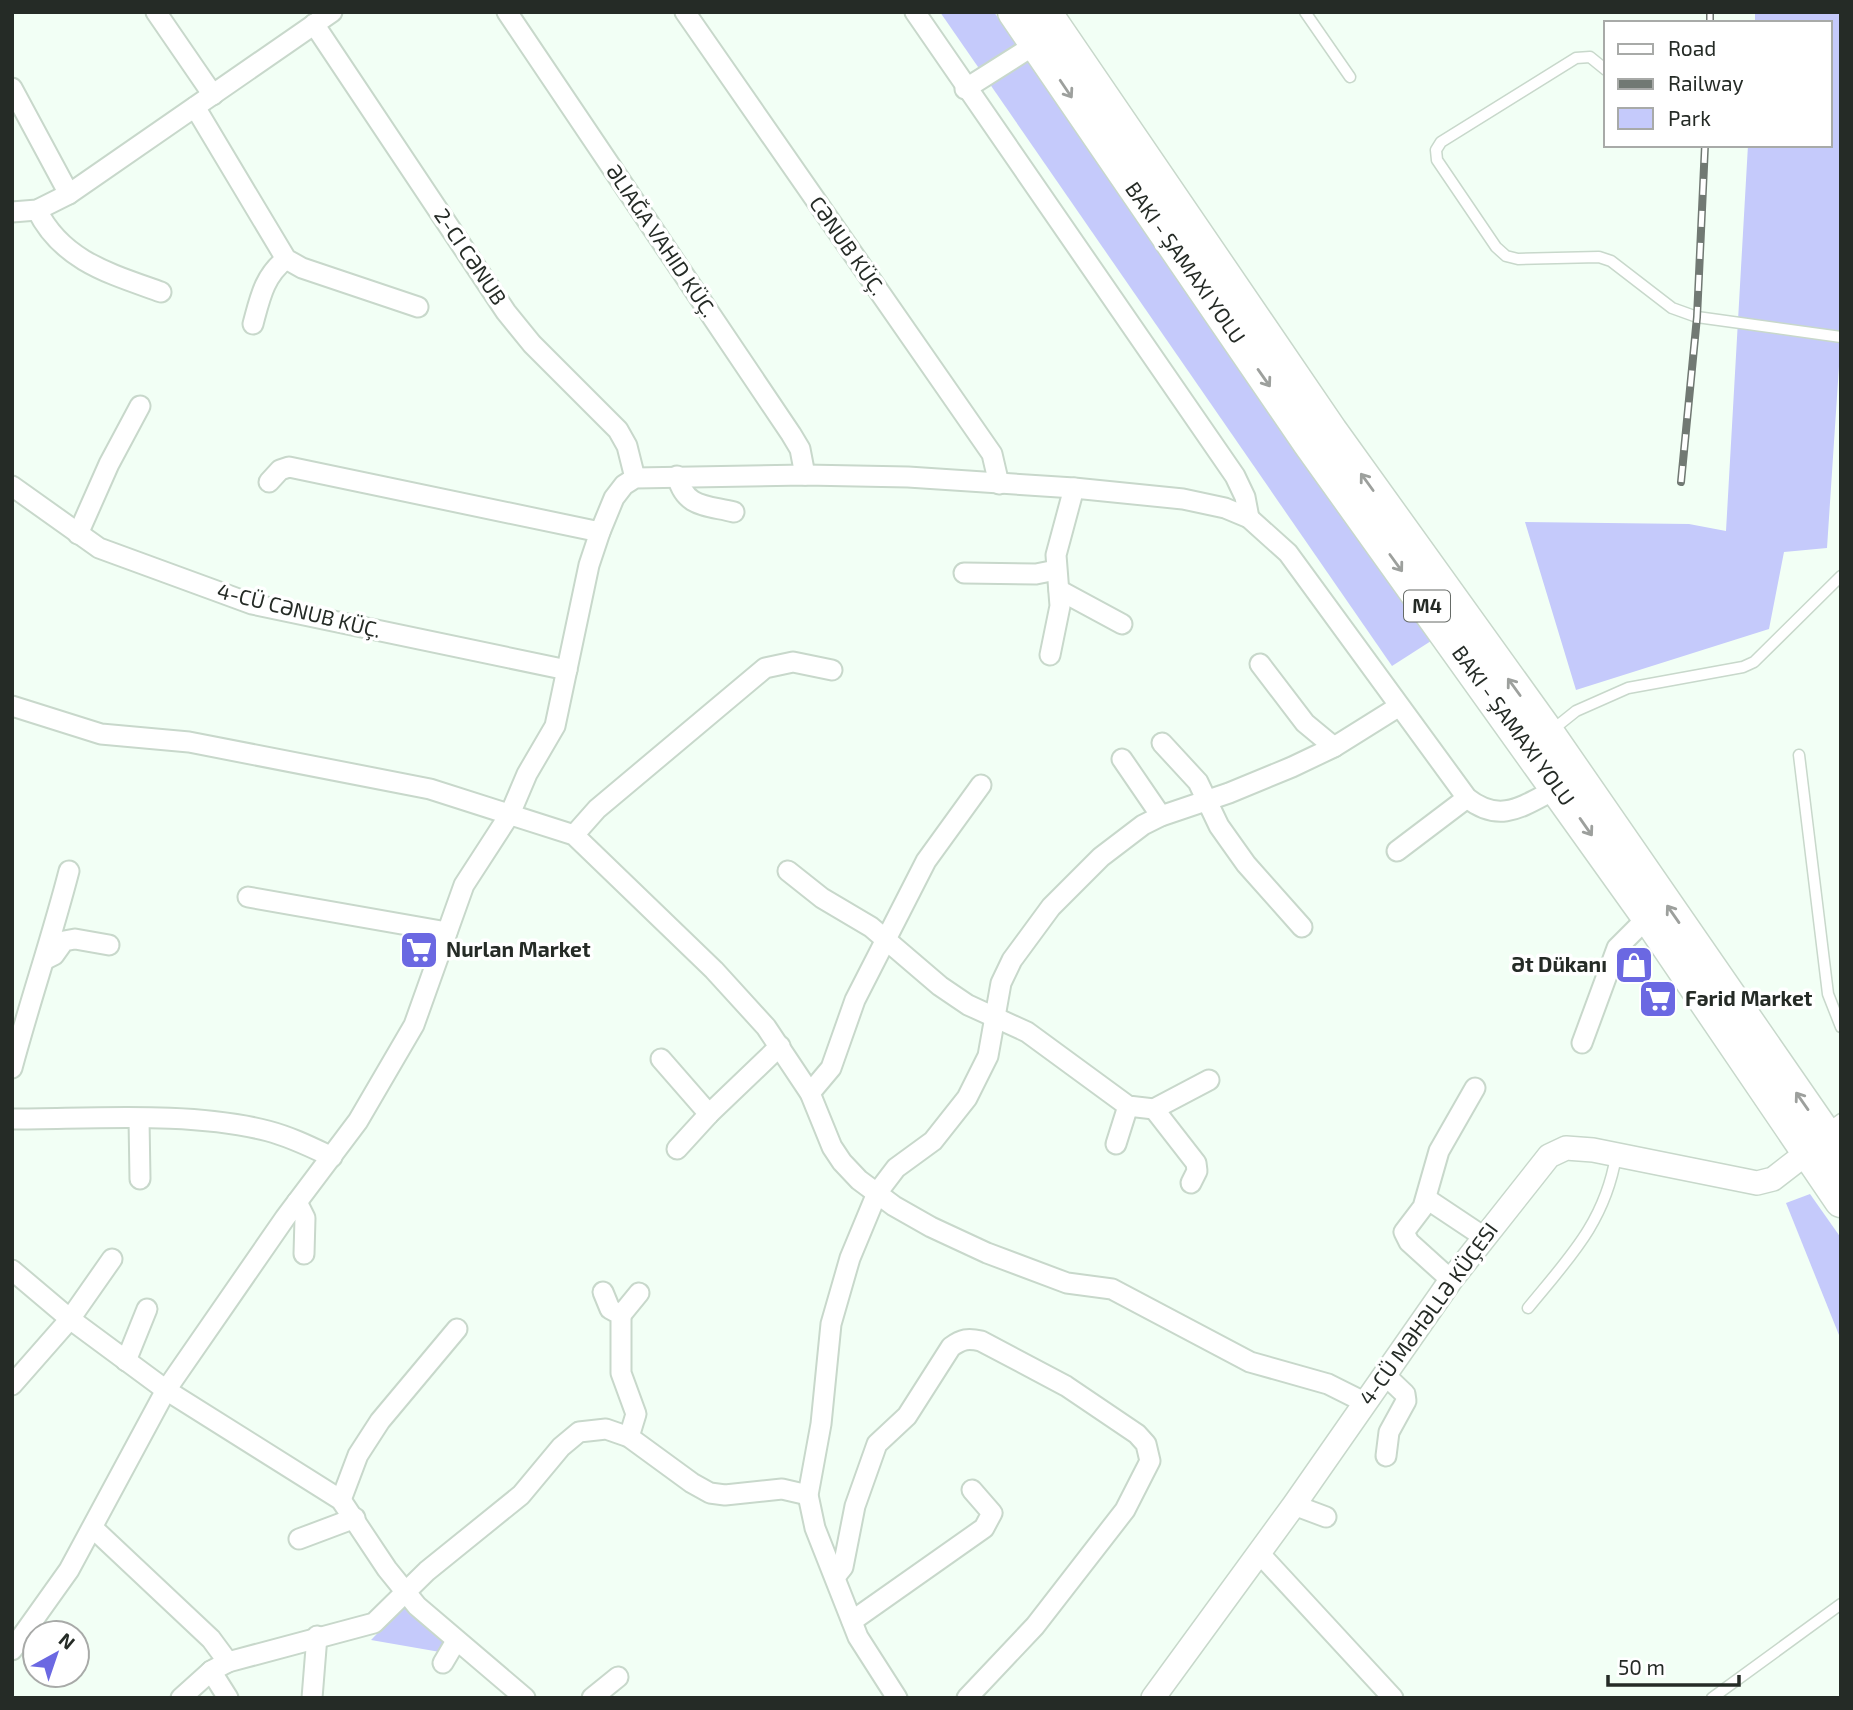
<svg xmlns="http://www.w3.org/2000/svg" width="1853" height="1710" font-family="'Exo 2',sans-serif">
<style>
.green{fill:#c5cafb}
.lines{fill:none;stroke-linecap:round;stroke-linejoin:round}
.service-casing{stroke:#c8d8cb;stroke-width:13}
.minor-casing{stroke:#c8d8cb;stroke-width:23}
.tertiary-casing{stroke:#c8d8cb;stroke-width:26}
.trunk-casing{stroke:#c8d8cb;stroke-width:35}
.service{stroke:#fff;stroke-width:10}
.minor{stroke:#fff;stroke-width:19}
.tertiary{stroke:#fff;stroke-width:23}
.trunk{stroke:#fff;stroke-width:32}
.rail-casing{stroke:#717973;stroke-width:8}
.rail{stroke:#fff;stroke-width:5;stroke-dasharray:16;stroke-linecap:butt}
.oneway{stroke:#9da09d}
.labels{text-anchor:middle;stroke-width:7;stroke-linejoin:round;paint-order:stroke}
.shield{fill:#fff;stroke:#666b67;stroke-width:2}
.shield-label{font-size:19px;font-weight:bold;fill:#252b26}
.street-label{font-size:21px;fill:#252b26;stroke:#fff}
.poi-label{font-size:21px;font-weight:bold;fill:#252b26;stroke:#fff;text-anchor:start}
</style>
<rect width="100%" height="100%" fill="#f2fff5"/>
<g class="green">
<polygon points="940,12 994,12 1431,641 1392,666"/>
<polygon points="1755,12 1841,12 1841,336 1827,548 1784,552 1769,629 1576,690 1525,522 1689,524 1726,531 1748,145 1830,145 1830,23 1755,23"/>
<polygon points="1810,1194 1841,1238 1841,1340 1786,1203"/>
<polygon points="404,1606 443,1639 440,1652 371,1640"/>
</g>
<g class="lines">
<defs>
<g id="service">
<polyline points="1305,12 1350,77"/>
<polyline points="1606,70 1590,57 1576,58 1441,142 1436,150 1437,160 1496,247 1506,256 1518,259 1599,257 1611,261 1672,308 1697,317 1841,337"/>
<polyline points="1551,731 1576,711 1628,688 1743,667 1754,662 1841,576"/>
<polyline points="1799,755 1828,994 1841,1027"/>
<polyline points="1827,1129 1841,1119"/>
<path d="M1528 1308C1569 1258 1605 1222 1616 1156"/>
<polyline points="1712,1698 1841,1604"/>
</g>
<g id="minor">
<polyline points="156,12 213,95"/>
<polyline points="507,12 791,434 800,449 805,475"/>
<polyline points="685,12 992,454 999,484"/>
<polyline points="915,12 1235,476 1245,497 1249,518"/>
<polyline points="314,24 506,312 532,344 618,430 627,446 635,478"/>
<polyline points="12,88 69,194"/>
<polyline points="965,89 1036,44"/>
<polyline points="195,107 286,259 302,268 418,307"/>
<path d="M37 210C62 261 111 274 161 292"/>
<polyline points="12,212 37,210 69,194 332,12"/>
<path d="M253 324C260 298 264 276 286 259"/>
<path d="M677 476C685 508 706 505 734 512"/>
<polyline points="269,482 280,470 289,467 600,532"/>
<polyline points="12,486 99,548 252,604 567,670"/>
<polyline points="78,534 109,464 140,406"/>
<polyline points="964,573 1036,574 1056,570"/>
<polyline points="1059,590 1122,624"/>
<polyline points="1050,655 1060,606 1056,555 1074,488"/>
<polyline points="1260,664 1305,723 1334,747"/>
<polyline points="12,706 101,734 189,742 430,789 574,835 714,970 766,1027 810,1093 832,1147 842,1162 859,1180 894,1206 931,1227 987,1253 1067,1283 1112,1289 1250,1362 1328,1384 1364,1402"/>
<polyline points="1162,743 1198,782 1219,826 1246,864 1302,927"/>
<polyline points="1122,759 1161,816"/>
<polyline points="574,835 597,809 765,668 793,662 832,670"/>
<polyline points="1397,851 1467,798"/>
<polyline points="788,871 822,898 871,927 940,986 968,1005 1027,1032 1128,1106 1154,1109 1209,1080"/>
<polyline points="248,897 447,932"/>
<polyline points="48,958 54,955 64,941 75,939 109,945"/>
<polyline points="1582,1043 1617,948 1648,917"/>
<polyline points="661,1059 709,1114"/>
<path d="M12 1068C30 1001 52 937 69 871"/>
<polyline points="810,1093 831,1068 855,1000 926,861 981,785"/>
<polyline points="1154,1109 1196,1163 1197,1171 1191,1183"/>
<path d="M12 1119C91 1119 192 1111 268 1131 291 1137 311 1147 332 1157"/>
<polyline points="139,1119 140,1179"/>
<polyline points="1116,1144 1128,1106"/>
<polyline points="677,1149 709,1114 780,1046"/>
<polyline points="1427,1199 1484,1237"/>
<polyline points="297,1202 305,1218 304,1254"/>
<polyline points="12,1270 70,1319 166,1390 341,1500 387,1569 417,1606 525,1698"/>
<polyline points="1451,1280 1409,1242 1404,1232 1423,1207 1439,1151 1475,1088"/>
<polyline points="603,1292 610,1309 621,1315 621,1373 636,1414 629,1437"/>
<polyline points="621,1315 639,1293"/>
<polyline points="126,1361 147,1309"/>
<polyline points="1384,1374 1405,1394 1406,1401 1389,1432 1386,1456"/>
<polyline points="12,1385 70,1319 112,1259"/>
<polyline points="341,1500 358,1455 380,1421 457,1329"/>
<polyline points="1294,1505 1326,1517"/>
<polyline points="93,1528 211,1639 228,1662"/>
<polyline points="299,1539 355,1518"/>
<polyline points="1260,1554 1393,1698"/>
<path d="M835 1577 843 1567 855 1506 877 1444 907 1416 951 1347C962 1339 968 1338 981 1341L1066 1386 1137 1434 1146 1444 1150 1461 1125 1510 1035 1626 967 1698"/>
<polyline points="852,1621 984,1528 992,1513 972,1490"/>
<path d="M12 1650 69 1570 166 1390 285 1218 358 1121 414 1025 464 885 510 814 527 774 555 726 589 565 600 532 614 498 624 485 635 478 805 475 908 477 1074 488 1183 499 1225 508 1249 518 1288 553 1467 798C1501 825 1524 805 1558 788"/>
<polyline points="443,1663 456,1641"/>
<polyline points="211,1671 228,1698"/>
<polyline points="181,1698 211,1671 228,1662 374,1623 427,1571 521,1495 561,1447 579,1432 606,1429 629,1437 692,1483 710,1493 725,1495 782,1489 808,1495"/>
<polyline points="312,1698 317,1636"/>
<polyline points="592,1698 618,1677"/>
<polyline points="897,1698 858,1637 815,1528 808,1495 821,1424 831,1324 850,1258 877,1193 896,1168 933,1141 967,1098 988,1056 1001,983 1012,960 1051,907 1101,857 1143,825 1161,816 1229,793 1292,767 1334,747 1398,707"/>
</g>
<polyline id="tertiary" points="1153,1698 1294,1505 1451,1280 1549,1156 1566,1148 1593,1150 1757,1183 1773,1179 1808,1152"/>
<g id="trunk">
<polyline points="1014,12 1309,443 1648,917 1841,1201"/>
<polyline points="1045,12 1331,431 1548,733 1841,1157"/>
</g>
</defs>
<use href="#service" class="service-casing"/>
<use href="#minor" class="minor-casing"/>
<use href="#tertiary" class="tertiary-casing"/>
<use href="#trunk" class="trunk-casing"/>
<use href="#service" class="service"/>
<use href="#minor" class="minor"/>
<use href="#tertiary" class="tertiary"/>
<use href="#trunk" class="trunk"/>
<defs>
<g id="rail">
<polyline points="1710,23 1710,12"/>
<polyline points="1681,482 1697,317 1705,145"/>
</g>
</defs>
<use href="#rail" class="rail-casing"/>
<use href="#rail" class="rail"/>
</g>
<defs><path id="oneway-shaft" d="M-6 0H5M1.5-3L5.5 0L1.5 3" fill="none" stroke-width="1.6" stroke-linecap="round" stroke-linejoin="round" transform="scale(1.75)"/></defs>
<g class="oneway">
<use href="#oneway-shaft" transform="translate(1066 89) rotate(56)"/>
<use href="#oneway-shaft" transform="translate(1264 378) rotate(55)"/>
<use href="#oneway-shaft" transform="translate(1367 482) rotate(-126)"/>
<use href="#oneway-shaft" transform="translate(1396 563) rotate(54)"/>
<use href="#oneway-shaft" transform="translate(1514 687) rotate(-126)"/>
<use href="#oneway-shaft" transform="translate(1586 827) rotate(55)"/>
<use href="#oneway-shaft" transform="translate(1673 914) rotate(-125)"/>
<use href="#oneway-shaft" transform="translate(1802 1101) rotate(-125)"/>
</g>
<defs>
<symbol id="supermarket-square" viewBox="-11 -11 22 22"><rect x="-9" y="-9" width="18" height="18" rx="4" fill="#6b68e2" stroke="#fff"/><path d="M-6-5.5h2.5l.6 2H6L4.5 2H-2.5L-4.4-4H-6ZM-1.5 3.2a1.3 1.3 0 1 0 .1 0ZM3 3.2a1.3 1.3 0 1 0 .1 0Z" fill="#fff"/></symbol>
<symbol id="shop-square" viewBox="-11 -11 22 22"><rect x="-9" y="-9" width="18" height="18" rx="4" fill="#6b68e2" stroke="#fff"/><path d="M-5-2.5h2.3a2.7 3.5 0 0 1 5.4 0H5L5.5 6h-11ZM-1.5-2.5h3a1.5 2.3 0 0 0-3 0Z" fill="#fff"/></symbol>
</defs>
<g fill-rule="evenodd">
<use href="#supermarket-square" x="397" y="928" width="44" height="44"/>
<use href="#shop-square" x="1612" y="943" width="44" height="44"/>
<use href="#supermarket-square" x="1636" y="977" width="44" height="44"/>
</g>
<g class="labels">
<rect class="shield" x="1404" y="590.5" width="46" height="31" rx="5"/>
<g class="shield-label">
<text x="1427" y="613">M4</text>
</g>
<g class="street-label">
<text transform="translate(661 241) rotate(56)" y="7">ƏLIAĞA VAHID KÜÇ.</text>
<text transform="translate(847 246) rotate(55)" y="7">CƏNUB KÜÇ.</text>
<text transform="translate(470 257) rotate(56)" y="7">2-CI CƏNUB</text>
<text transform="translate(1185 263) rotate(55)" y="7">BAKI - ŞAMAXI YOLU</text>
<text transform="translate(299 611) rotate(14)" y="7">4-CÜ CƏNUB KÜÇ.</text>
<text transform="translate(1513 726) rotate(54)" y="7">BAKI - ŞAMAXI YOLU</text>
<text transform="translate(1429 1314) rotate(-54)" y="7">4-CÜ MƏHƏLLƏ KÜÇESI</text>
</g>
<g class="poi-label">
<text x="446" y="957">Nurlan Market</text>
<text x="1607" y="972" text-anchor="end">Ət Dükanı</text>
<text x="1685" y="1006">Fərid Market</text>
</g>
</g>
<rect width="1853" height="1710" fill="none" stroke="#252b26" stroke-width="28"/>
<rect x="1604" y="21" width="228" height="126" fill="#ffffff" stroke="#a8aaa8" stroke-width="2"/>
<rect x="1618" y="44" width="35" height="10" fill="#ffffff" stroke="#a8aaa8" stroke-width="2"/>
<text x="1668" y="56" font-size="21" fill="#252b26">Road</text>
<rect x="1618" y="79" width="35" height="10" fill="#717973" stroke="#a8aaa8" stroke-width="2"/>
<text x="1668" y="91" font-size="21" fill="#252b26">Railway</text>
<rect x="1618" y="108" width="35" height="21" fill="#c5cafb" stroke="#a8aaa8" stroke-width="2"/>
<text x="1668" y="126" font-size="21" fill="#252b26">Park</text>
<g transform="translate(56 1654) rotate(40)"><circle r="33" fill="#ffffff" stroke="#a8aaa8" stroke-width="2"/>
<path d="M0-5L12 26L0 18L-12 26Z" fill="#6b68e2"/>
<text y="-10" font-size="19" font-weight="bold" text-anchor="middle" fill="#252b26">N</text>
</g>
<path d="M1608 1675v10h131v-10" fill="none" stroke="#252b26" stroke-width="3.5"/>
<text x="1618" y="1675" font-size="21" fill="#252b26" stroke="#ffffff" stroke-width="5" paint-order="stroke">50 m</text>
</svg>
